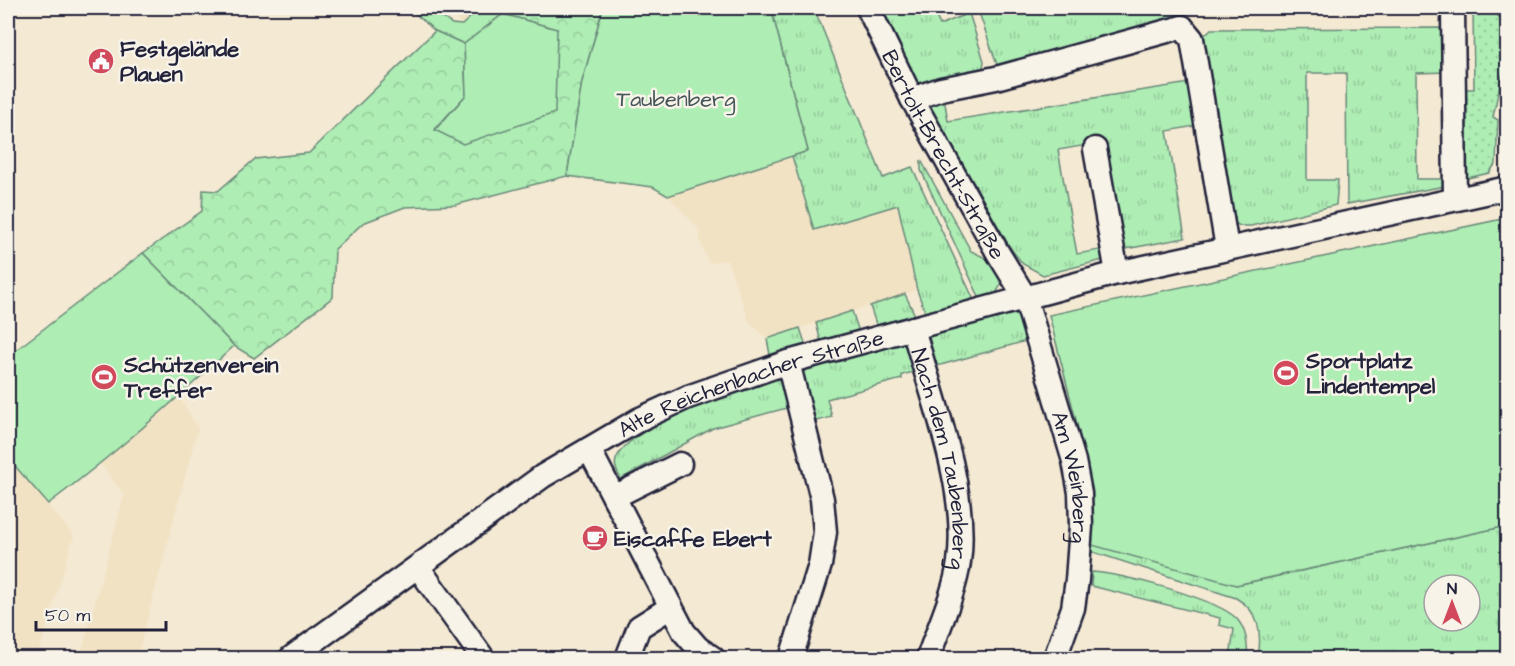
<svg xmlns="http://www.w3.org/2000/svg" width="1515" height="666" font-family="'Architects Daughter',sans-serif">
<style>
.built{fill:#f2e2c4}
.grass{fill:url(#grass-tufts);stroke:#688878;stroke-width:1.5;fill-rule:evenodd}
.forest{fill:url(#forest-crowns);stroke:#688878;stroke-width:1.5}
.park{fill:url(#park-dots);stroke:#688878;stroke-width:1.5}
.garden{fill:#aeedb4;stroke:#688878;stroke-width:1.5}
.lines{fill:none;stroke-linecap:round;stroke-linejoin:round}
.minor-casing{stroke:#22223b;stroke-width:27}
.minor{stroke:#f7f3e8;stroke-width:22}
.labels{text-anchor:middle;stroke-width:5;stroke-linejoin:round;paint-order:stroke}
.poi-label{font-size:22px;font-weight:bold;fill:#22223b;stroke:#f7f3e8;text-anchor:start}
.park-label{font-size:22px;fill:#455559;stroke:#f7f3e8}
.street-label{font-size:22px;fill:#22223b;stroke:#f7f3e8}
</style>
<defs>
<pattern id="grass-tufts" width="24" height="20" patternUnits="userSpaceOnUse" patternTransform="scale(1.5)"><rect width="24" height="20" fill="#aeedb4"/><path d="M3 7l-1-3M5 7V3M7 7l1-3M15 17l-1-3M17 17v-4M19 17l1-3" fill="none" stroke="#95cb9c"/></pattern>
<pattern id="forest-crowns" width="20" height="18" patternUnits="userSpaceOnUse" patternTransform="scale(1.5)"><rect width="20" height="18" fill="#aeedb4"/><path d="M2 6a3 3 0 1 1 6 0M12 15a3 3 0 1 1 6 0" fill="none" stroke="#95cb9c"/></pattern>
<pattern id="park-dots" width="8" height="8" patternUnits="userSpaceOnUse" patternTransform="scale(1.5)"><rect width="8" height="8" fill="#aeedb4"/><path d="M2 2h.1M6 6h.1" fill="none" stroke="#95cb9c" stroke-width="1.8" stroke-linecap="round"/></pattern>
</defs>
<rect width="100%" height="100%" fill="#f4e9d3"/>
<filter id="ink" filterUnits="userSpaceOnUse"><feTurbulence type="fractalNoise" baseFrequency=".0167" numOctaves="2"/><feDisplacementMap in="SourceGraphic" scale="12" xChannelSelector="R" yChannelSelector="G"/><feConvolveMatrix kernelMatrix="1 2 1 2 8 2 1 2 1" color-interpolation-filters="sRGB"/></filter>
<g filter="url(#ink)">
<g class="built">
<polygon points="442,8 480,8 462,25"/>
<polygon points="792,156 814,230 899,205 917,290 767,339 749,321 727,260 709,263 701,245 698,228 668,196"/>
<polygon points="179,397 198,428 137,658 80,658 124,495 101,464"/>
<polygon points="8,458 74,536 37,658 8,658"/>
</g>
<g class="grass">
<polygon points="409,8 428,8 452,24 462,25 480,8 495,8 503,14 464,44 435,31"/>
<polygon points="771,8 814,8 883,178 912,167 974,300 928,313 925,312 917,290 898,205 814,230 792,156 808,151"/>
<polygon points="874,8 932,8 940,25 969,13 984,61 982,74 917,89"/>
<path d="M977 8H1177V11L1169 24 1000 70C996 67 982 18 977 8Z"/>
<polygon points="1446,28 1447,72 1416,73 1417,179 1448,179 1445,186 1347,204 1346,73 1307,73 1307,180 1338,180 1336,205 1251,226 1240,226 1229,220 1198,41 1211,29"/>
<polygon points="1189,83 1195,126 1167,131 1185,238 1115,251 1098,143 1058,150 1077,254 1105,249 1107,259 1043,275 1023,264 1011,249 927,101 943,92 948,121"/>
<polygon points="921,160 971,251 992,261 1003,281 995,295 980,299 921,170"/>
<polygon points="905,294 914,313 913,317 877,327 870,306"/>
<polygon points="852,311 859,332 821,342 816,323"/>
<polygon points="1012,313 1021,319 1026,341 930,368 927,337 932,333"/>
<polygon points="800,328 806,346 775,357 770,355 767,339"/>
<polygon points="901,339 911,343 921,370 902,375 902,379 827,399 832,417 808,423 801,370"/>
<path d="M778 376 785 378 794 406 713 428 621 479C617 472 613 465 617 457 632 424 743 389 778 376Z"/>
<path d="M1088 512 1236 585 1507 526V658H1258C1262 633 1260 612 1236 598L1090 551ZM1434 585H1470V621H1434Z"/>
<path d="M1092 572C1121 573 1218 599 1237 619 1247 631 1247 643 1248 658H1230L1234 629 1219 625 1220 618 1091 586Z"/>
</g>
<polygon class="forest" points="495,8 603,8 582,82 567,176 455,205 405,207 363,223 335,249 333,297 254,358 234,346 143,253 202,211 203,190 218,191 255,159 309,153 435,31 464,44 466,95 435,129 557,29 503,14"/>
<polygon class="park" points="1473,8 1490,8 1508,26 1507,65 1501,79 1493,117 1498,120 1496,163 1489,173 1459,180 1459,89 1474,89"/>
<g class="garden">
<polygon points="603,8 771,8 808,151 668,196 653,187 567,176 582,82"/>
<polygon points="503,14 557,29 555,113 463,144 435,130 466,95 464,44"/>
<polygon points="1507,218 1507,526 1236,585 1092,545 1079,432 1049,315"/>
<path d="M143 253 234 346C174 402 113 455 48 504L8 458V356Z"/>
</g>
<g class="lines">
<defs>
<g id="minor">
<path id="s1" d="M868 8 912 99 998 253 1025 297 1074 461 1080 493 1081 526 1077 580 1073 608 1055 658"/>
<polyline points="1453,8 1455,198"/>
<polyline points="1182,27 1192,39 1227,248"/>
<polyline points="912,99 941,89 996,78 1182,27"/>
<polyline points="1095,149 1117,273"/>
<path id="s2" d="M913 328C932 399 969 490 959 562 955 592 938 629 928 658"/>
<polyline points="788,362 822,499 825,532 820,565 791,658"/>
<polyline points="589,449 684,632 698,648 713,658"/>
<polyline points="614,497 680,464"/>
<polyline points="418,567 483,658"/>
<path id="s3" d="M291 658 543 476 640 419 688 397 788 362 1117 273 1508 188"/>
<polyline points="627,658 639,627 671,607"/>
</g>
</defs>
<use href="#minor" class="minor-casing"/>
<use href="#minor" class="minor"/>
</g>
</g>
<defs>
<symbol id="civic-disc" viewBox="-11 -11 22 22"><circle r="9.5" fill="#d1495b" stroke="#f7f3e8"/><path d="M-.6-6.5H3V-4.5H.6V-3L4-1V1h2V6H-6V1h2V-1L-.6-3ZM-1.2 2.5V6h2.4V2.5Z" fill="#fff"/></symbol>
<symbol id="stadium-disc" viewBox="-11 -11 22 22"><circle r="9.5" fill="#d1495b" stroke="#f7f3e8"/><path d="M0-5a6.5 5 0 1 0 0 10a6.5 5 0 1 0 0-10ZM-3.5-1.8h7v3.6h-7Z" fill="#fff"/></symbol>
<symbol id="cafe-disc" viewBox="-11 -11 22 22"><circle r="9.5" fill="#d1495b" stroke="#f7f3e8"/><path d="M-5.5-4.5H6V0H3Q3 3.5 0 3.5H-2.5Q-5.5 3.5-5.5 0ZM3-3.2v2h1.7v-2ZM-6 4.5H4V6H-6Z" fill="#fff"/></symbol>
</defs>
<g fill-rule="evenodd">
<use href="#civic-disc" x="86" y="46" width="30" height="30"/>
<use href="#stadium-disc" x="1271" y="358" width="30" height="30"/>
<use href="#stadium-disc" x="89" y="362" width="30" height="30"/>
<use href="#cafe-disc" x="580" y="523" width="30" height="30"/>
</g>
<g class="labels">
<g class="poi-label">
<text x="120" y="56">Festgelände<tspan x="120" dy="25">Plauen</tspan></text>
<text x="1306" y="368">Sportplatz<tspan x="1306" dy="25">Lindentempel</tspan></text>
<text x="124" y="372">Schützenverein<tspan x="124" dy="25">Treffer</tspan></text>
<text x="614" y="546">Eiscaffe Ebert</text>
</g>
<g class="park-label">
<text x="676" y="106">Taubenberg</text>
</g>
<g class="street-label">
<text dy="8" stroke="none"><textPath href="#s1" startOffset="165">Bertolt-Brecht-Straße</textPath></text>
<text dy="8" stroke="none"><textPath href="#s3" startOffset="540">Alte Reichenbacher Straße</textPath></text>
<text dy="8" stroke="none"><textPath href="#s2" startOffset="135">Nach dem Taubenberg</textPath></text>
<text dy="8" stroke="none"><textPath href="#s1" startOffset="516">Am Weinberg</textPath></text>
</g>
</g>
<rect width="1515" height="666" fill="none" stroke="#f7f3e8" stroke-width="30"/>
<rect x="15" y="15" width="1485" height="636" fill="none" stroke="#22223b" stroke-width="2" filter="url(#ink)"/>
<g transform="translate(1452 603)"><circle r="28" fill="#f7f3e8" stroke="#a29fa3" stroke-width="1.5"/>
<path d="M0-4.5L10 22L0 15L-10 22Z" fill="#d1495b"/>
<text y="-9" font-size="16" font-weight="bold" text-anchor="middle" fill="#22223b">N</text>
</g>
<path d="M36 621v9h130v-9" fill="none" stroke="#22223b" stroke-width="3"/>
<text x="45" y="621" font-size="18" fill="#22223b" stroke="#f7f3e8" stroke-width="4.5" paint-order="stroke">50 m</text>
</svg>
